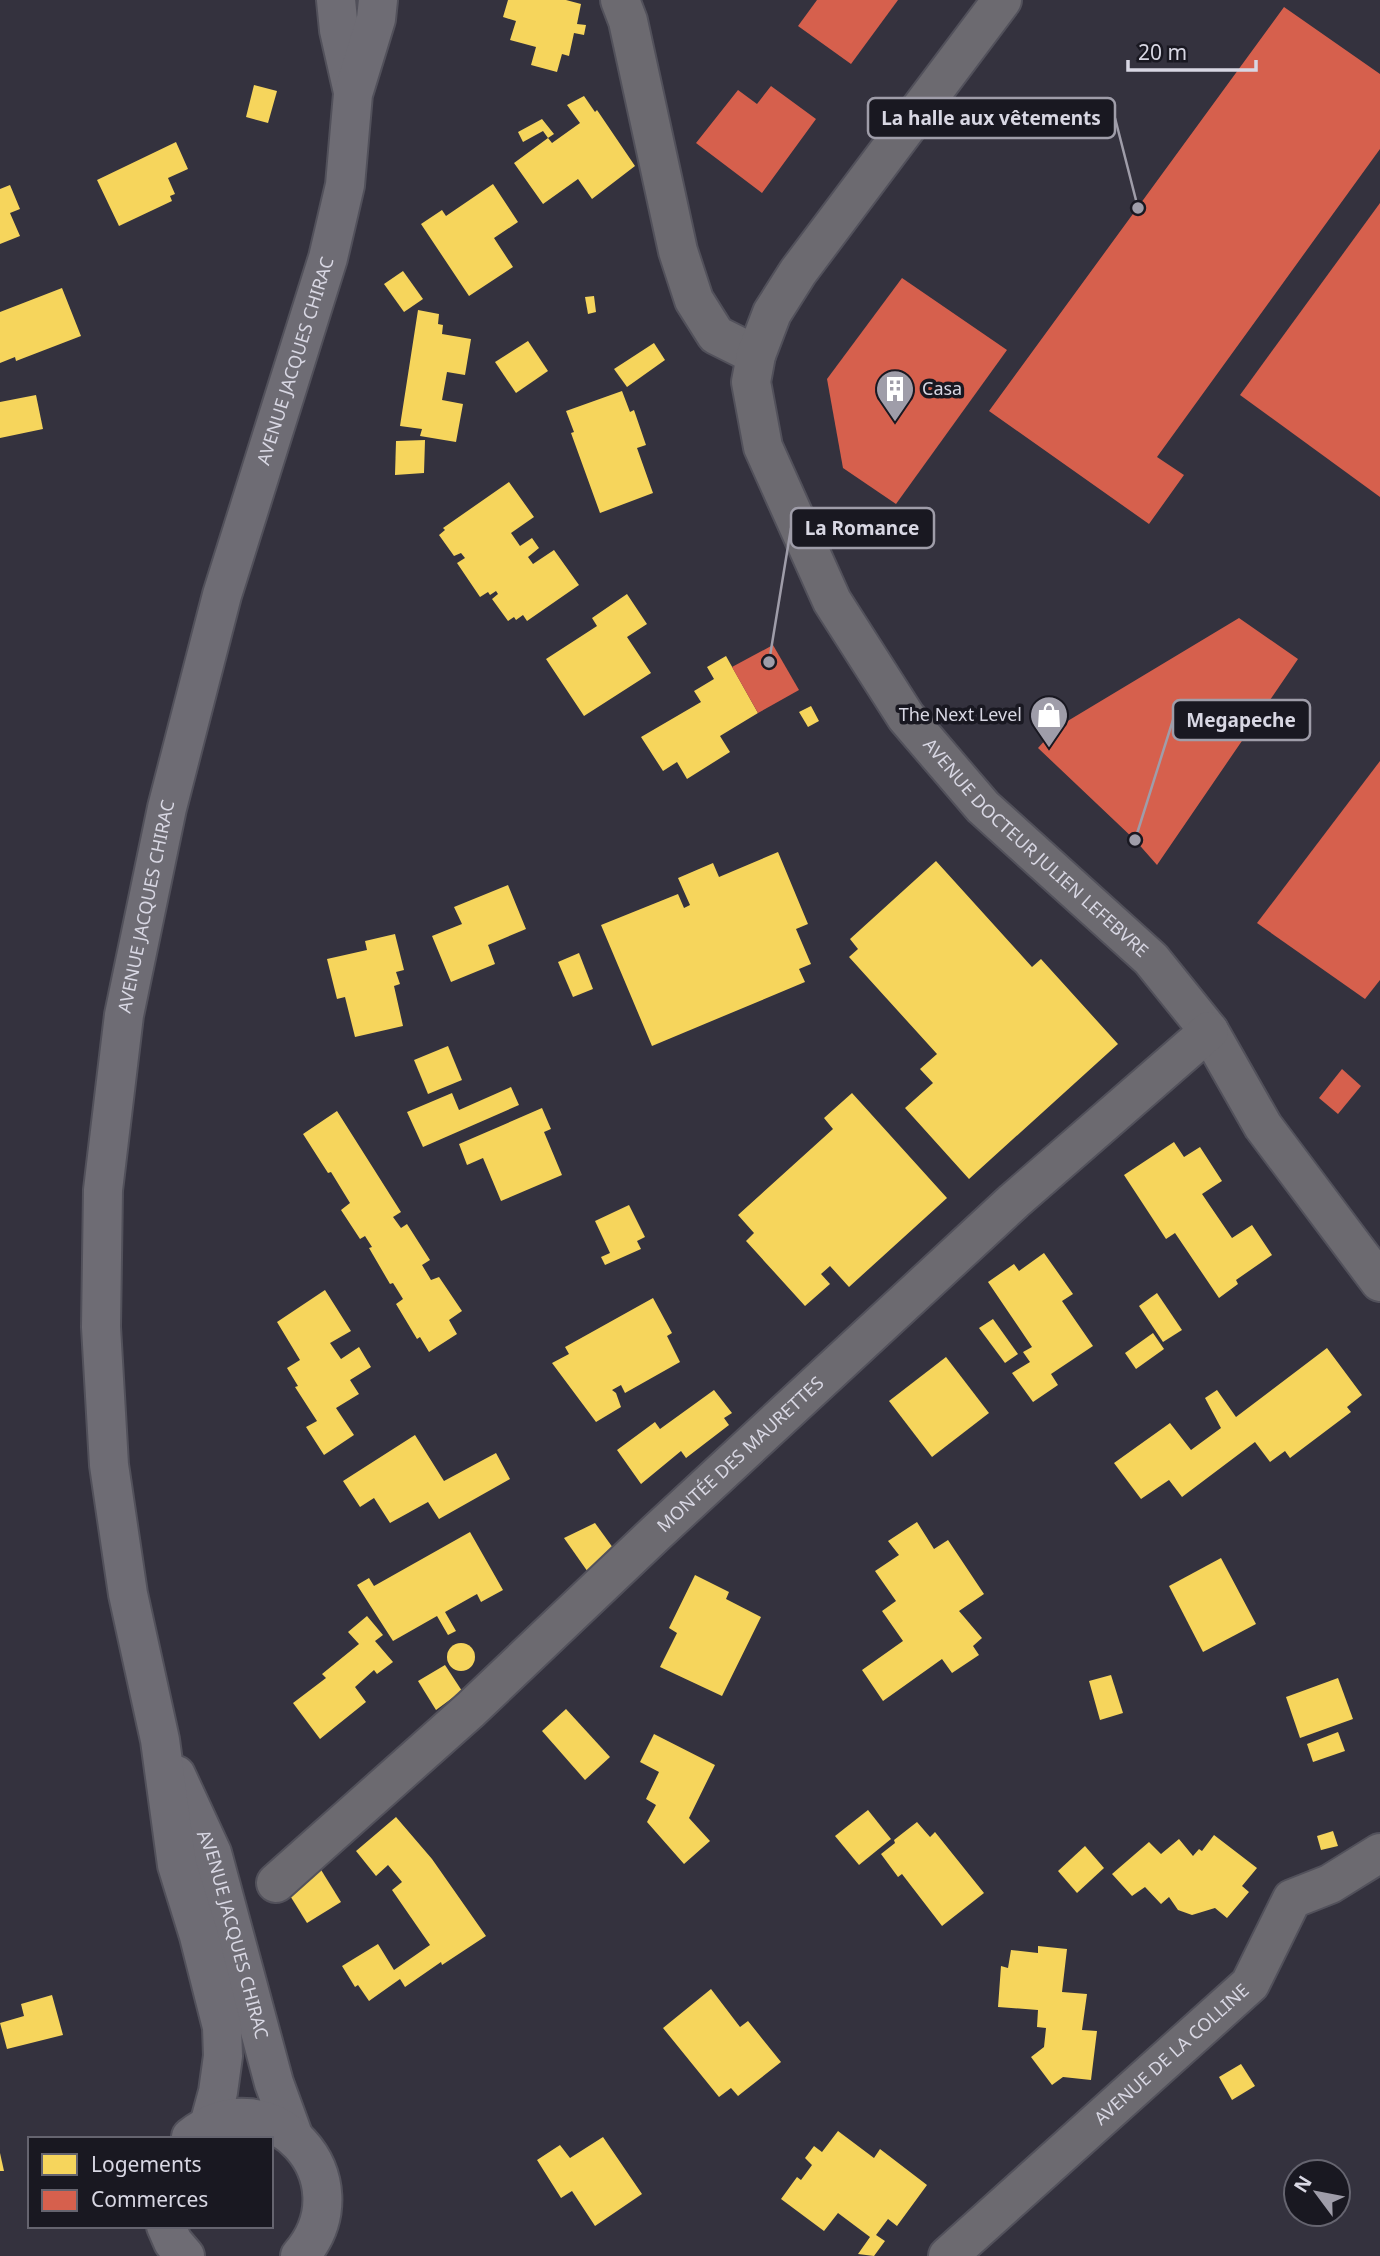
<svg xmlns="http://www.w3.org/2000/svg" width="1380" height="2256" font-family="'Noto Sans',sans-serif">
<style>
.homes{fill:#f6d55c}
.shops{fill:#d6604d}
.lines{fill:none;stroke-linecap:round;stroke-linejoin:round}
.minor-casing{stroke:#52515b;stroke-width:42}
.major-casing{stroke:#52515b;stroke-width:42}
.minor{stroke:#6c6a70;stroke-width:38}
.major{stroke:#6e6c74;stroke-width:38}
.labels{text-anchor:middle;stroke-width:7;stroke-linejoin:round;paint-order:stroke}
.street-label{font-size:18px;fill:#d8d7e3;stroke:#191821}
.poi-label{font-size:18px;fill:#d8d7e3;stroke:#191821;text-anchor:start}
.leader{fill:none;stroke:#9f9da9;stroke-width:2.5}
.callout-dot{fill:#9f9da9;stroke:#191821;stroke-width:2.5}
.callout{fill:#191821;stroke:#9f9da9;stroke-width:2.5}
.callout-label{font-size:19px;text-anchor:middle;font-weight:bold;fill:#d8d7e3}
</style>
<rect width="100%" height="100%" fill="#34323e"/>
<g class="homes">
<polygon points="508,0 566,0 581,4 577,24 586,25 584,35 574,33 569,56 562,54 557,72 531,65 536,47 510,40 516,21 503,17"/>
<polygon points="254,85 277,91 268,123 246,117"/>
<polygon points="584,96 595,112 597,110 635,166 592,199 578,179 543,204 514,163 548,138 552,143 580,123 567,105"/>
<polygon points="542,119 554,134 548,138 543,131 523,142 518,132"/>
<polygon points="176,142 188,169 168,178 175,194 170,196 172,201 119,226 97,180"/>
<polygon points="493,184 518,222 494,238 513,267 469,296 421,224 442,210 446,216"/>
<polygon points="10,185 20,209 10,213 20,236 0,244 0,189"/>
<polygon points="403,271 423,299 404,312 384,284"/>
<polygon points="62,288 81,336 16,361 15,357 0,363 0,312"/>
<polygon points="594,296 596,312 588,314 585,297"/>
<polygon points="418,310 439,314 438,324 443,325 442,334 471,339 465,375 447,372 442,400 463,404 456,442 420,436 422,429 400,426"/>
<polygon points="528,341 548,371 516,393 495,362"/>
<polygon points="654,343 665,360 627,387 614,369"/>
<polygon points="622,391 630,412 634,410 646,445 637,448 653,493 600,513 571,433 574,432 566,411"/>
<polygon points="36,395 43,429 0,438 0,402"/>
<polygon points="425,440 424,473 395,475 396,441"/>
<polygon points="509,482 534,517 511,533 520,546 532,538 539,548 528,557 533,564 554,550 579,585 527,621 523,615 516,620 514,617 508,621 492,599 498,594 496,591 490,595 488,592 480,597 457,563 465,558 461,553 454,556 439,535 445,530 443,528"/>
<polygon points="627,594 647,624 627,637 651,673 584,716 546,659 597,626 592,618"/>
<polygon points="726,656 758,713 720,736 730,752 687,779 677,762 663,771 641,737 701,702 694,691 714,679 707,667"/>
<polygon points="811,706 819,721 808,727 799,712"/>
<polygon points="778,852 808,924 796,929 811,964 799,969 805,982 652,1046 601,925 678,894 684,908 690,905 678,878 713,863 719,877"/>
<polygon points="936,861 1032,967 1041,959 1118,1044 969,1179 905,1108 933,1083 920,1069 937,1054 849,957 858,949 850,939"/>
<polygon points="508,885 526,929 488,945 495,964 451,982 432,936 462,924 454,907"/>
<polygon points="395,934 404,970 396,972 400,984 394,986 403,1026 355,1037 345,997 337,999 327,959 367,950 365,941"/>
<polygon points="579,953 593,989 573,997 558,962"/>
<polygon points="448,1046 462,1080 428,1094 414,1060"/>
<polygon points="511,1087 519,1105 423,1147 407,1112 452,1093 459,1110"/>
<polygon points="852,1093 947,1198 849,1287 830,1266 821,1274 830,1284 805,1306 746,1241 754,1233 738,1215 833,1129 824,1118"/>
<polygon points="542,1108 551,1129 544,1132 562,1175 501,1201 483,1158 467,1165 459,1144"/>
<polygon points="337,1111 401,1212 393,1217 401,1228 407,1224 430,1260 422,1265 431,1280 439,1277 462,1311 449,1320 457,1334 429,1352 420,1337 417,1339 396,1304 403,1299 393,1283 390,1284 369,1248 372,1247 365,1236 360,1239 341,1210 350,1203 331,1172 328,1173 303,1134"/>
<polygon points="1174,1142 1184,1157 1200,1147 1222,1181 1202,1194 1232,1238 1252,1225 1272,1255 1236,1280 1238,1284 1219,1298 1175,1233 1166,1239 1124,1175"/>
<polygon points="629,1205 645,1237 637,1241 641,1249 605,1265 601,1257 610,1253 595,1221"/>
<polygon points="1044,1253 1073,1294 1062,1301 1093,1346 1051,1374 1058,1385 1033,1402 1012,1373 1030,1362 1023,1352 1032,1347 988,1282 1014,1264 1019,1271"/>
<polygon points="325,1290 351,1331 330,1343 341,1359 359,1347 371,1367 350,1380 359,1394 336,1408 354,1435 324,1455 306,1427 317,1421 295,1387 298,1386 287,1368 300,1360 277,1322"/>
<polygon points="1157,1293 1182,1330 1163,1342 1139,1306"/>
<polygon points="653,1298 672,1333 667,1336 680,1362 625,1393 621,1385 612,1390 616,1393 621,1407 596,1422 552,1363 569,1354 565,1347"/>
<polygon points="993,1319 1018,1354 1005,1363 979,1328"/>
<polygon points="1153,1333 1164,1349 1136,1369 1125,1353"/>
<polygon points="1327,1348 1362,1395 1347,1407 1351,1412 1290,1458 1285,1451 1270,1462 1255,1442 1182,1497 1169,1480 1141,1499 1114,1463 1170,1423 1191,1450 1221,1428 1205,1398 1217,1390 1236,1417"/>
<polygon points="946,1357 989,1413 932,1457 889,1401"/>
<polygon points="714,1390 732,1413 724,1418 729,1425 686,1458 681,1451 641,1484 617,1450 655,1422 660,1429"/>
<polygon points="415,1435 444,1481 496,1453 510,1479 439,1519 428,1502 390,1523 374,1498 360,1507 343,1481"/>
<polygon points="917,1522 934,1549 948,1540 984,1594 959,1611 982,1638 973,1646 979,1655 952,1673 942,1659 883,1701 862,1670 903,1641 882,1611 896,1601 875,1571 899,1555 888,1541"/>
<polygon points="595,1523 616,1552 590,1575 564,1538"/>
<polygon points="470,1532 503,1590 481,1602 477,1594 445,1612 456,1631 448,1635 437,1616 393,1641 357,1585 369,1578 374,1586"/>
<polygon points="1221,1558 1256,1624 1203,1652 1169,1586"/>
<polygon points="695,1575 729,1592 726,1599 761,1617 722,1696 660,1667 677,1633 669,1628"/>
<polygon points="367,1616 383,1635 375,1641 393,1662 377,1674 374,1670 355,1687 366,1702 320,1739 293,1703 326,1678 322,1674 359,1644 348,1632"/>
<circle cx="461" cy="1657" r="14"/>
<polygon points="445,1665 462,1691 436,1710 418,1681"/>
<polygon points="1111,1675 1123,1713 1100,1720 1089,1681"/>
<polygon points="1338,1678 1353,1719 1300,1738 1286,1697"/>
<polygon points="566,1709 610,1757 585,1780 542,1731"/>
<polygon points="1338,1732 1345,1751 1313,1762 1307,1744"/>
<polygon points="654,1734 715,1765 689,1818 710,1841 684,1864 647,1822 656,1805 646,1799 659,1772 640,1762"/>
<polygon points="868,1810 891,1839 859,1865 835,1836"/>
<polygon points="396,1817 432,1859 486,1936 442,1965 441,1962 405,1987 400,1979 369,2001 358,1985 355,1987 342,1966 378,1944 394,1970 430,1945 392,1890 402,1882 388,1865 376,1876 356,1851"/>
<polygon points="917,1822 930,1837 935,1832 984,1893 942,1926 902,1874 898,1877 881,1854 895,1843 894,1840"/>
<polygon points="1333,1831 1338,1846 1321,1850 1317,1836"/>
<polygon points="1214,1835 1257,1868 1242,1886 1249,1892 1227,1918 1215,1908 1192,1915 1178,1910 1169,1897 1161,1904 1145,1887 1132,1896 1112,1874 1149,1842 1161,1854 1179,1839 1193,1856 1199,1849 1202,1851"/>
<polygon points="1085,1846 1104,1868 1077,1893 1058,1871"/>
<polygon points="318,1865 341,1902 307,1923 284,1886"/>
<polygon points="1038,1946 1067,1949 1062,1992 1087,1994 1082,2030 1097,2031 1091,2080 1063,2077 1052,2085 1031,2057 1044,2047 1046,2028 1037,2027 1038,2010 998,2007 1001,1966 1008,1968 1011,1950 1038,1953"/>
<polygon points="711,1989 740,2027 748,2021 781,2062 738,2096 731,2088 719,2097 663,2028"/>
<polygon points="52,1995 63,2035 7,2049 0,2023 24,2016 21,2004"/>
<polygon points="1241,2064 1255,2086 1232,2100 1219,2077"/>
<polygon points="838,2131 874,2158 880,2149 927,2185 897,2226 888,2219 876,2235 885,2241 874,2256 858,2254 870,2237 838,2213 824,2231 781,2199 797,2177 801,2180 812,2165 805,2158 814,2146 822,2152"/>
<polygon points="603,2137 642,2194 595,2226 572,2191 561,2198 537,2160 560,2145 570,2158"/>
<polygon points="0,2153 4,2171 0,2171"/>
</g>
<g class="shops">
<polygon points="817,0 898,0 851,64 798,26"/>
<polygon points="1284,7 1380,74 1380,149 1157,457 1184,475 1149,524 989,411"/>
<polygon points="771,86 816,119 762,193 696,143 738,90 757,104"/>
<polygon points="1380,203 1380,497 1240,395"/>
<polygon points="902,278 1007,350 896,504 843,468 827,379"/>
<polygon points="1239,618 1298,659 1157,865 1135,840 1038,748 1056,728"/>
<polygon points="773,645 799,690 758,713 732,667"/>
<polygon points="1380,761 1380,980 1365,999 1257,923"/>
<polygon points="1342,1069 1361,1086 1338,1114 1319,1098"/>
</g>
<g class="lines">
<defs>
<g id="minor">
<polyline points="620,0 628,21 678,251 694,300 716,335 756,355"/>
<path id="s1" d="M1002 0 798 272 772 313 756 355 751 382 763 447 832 601 906 717 983 807 1151 959 1209 1031 1263 1126 1380 1282"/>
<path id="s2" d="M276 1883 470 1710 656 1533 1014 1201 1209 1031"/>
<path id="s3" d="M948 2256 1250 1984 1292 1899 1330 1884 1380 1853"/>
</g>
<g id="major">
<polyline points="336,0 339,30 353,92"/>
<path id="s4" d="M176 1775 212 1853 274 2083 293 2135"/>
<path id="s5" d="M209 2125 218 2092 223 2056 222 2027 199 1936 177 1865 160 1740 128 1594 109 1465 101 1327 103 1190 124 1015 167 808 222 595 328 258 345 185 353 94 376 19 378 0"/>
<path d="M191 2137C270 2074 367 2179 300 2256"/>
<polyline points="166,2226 173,2242 185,2256"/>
</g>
</defs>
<use href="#minor" class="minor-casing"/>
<use href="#major" class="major-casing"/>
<use href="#minor" class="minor"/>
<use href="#major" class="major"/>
</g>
<defs>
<symbol id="building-pin" viewBox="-11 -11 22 30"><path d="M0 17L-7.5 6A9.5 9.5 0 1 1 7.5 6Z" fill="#9f9da9" stroke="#191821"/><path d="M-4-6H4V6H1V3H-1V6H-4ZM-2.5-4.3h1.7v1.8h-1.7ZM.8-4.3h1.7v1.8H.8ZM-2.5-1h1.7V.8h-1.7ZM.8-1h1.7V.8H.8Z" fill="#fff"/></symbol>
<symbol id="shop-pin" viewBox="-11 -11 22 30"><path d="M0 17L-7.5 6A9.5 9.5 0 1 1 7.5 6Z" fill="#9f9da9" stroke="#191821"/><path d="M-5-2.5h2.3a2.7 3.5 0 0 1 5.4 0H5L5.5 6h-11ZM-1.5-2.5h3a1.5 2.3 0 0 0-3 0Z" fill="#fff"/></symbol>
</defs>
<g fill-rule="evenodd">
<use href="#building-pin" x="873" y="367" width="44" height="60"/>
<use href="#shop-pin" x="1027" y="693" width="44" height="60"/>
</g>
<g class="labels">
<g class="street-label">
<text dy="6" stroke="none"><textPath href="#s5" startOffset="1802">AVENUE JACQUES CHIRAC</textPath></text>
<text dy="6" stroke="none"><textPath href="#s1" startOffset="1018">AVENUE DOCTEUR JULIEN LEFEBVRE</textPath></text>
<text dy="6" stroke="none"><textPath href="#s5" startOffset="1236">AVENUE JACQUES CHIRAC</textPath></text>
<text dy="6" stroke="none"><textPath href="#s2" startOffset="632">MONTÉE DES MAURETTES</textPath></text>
<text dy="6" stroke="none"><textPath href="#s4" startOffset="170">AVENUE JACQUES CHIRAC</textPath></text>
<text dy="6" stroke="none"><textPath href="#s3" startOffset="301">AVENUE DE LA COLLINE</textPath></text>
</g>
<g class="poi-label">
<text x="922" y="395">Casa</text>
<text x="1022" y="721" text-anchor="end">The Next Level</text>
</g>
</g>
<path class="leader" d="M1138 208L1115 118M769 662L791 528M1135 840L1173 720"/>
<g class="callout-dot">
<circle cx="1138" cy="208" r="7"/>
<circle cx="769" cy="662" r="7"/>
<circle cx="1135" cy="840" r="7"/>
</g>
<g class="callout">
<rect x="868" y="98" width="247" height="40" rx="7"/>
<rect x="791" y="508" width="143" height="40" rx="7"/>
<rect x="1173" y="700" width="137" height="40" rx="7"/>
</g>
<g class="callout-label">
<text x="991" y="125">La halle aux vêtements</text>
<text x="862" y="535">La Romance</text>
<text x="1241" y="727">Megapeche</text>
</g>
<rect x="28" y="2137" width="245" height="91" fill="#191821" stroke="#65646f" stroke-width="2"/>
<rect x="42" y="2154" width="35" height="21" fill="#f6d55c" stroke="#65646f" stroke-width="2"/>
<text x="91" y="2172" font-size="21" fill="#d8d7e3">Logements</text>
<rect x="42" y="2190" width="35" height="21" fill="#d6604d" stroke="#65646f" stroke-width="2"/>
<text x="91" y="2207" font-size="21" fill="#d8d7e3">Commerces</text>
<g transform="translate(1317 2193) rotate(302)"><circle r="33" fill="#191821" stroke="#65646f" stroke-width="2"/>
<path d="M0-5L12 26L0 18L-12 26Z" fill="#9f9da9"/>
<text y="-10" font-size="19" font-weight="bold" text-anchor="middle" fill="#d8d7e3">N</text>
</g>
<path d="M1128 60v10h128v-10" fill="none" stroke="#d8d7e3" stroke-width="3.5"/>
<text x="1138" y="60" font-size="21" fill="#d8d7e3" stroke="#191821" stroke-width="5" paint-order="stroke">20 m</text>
</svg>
